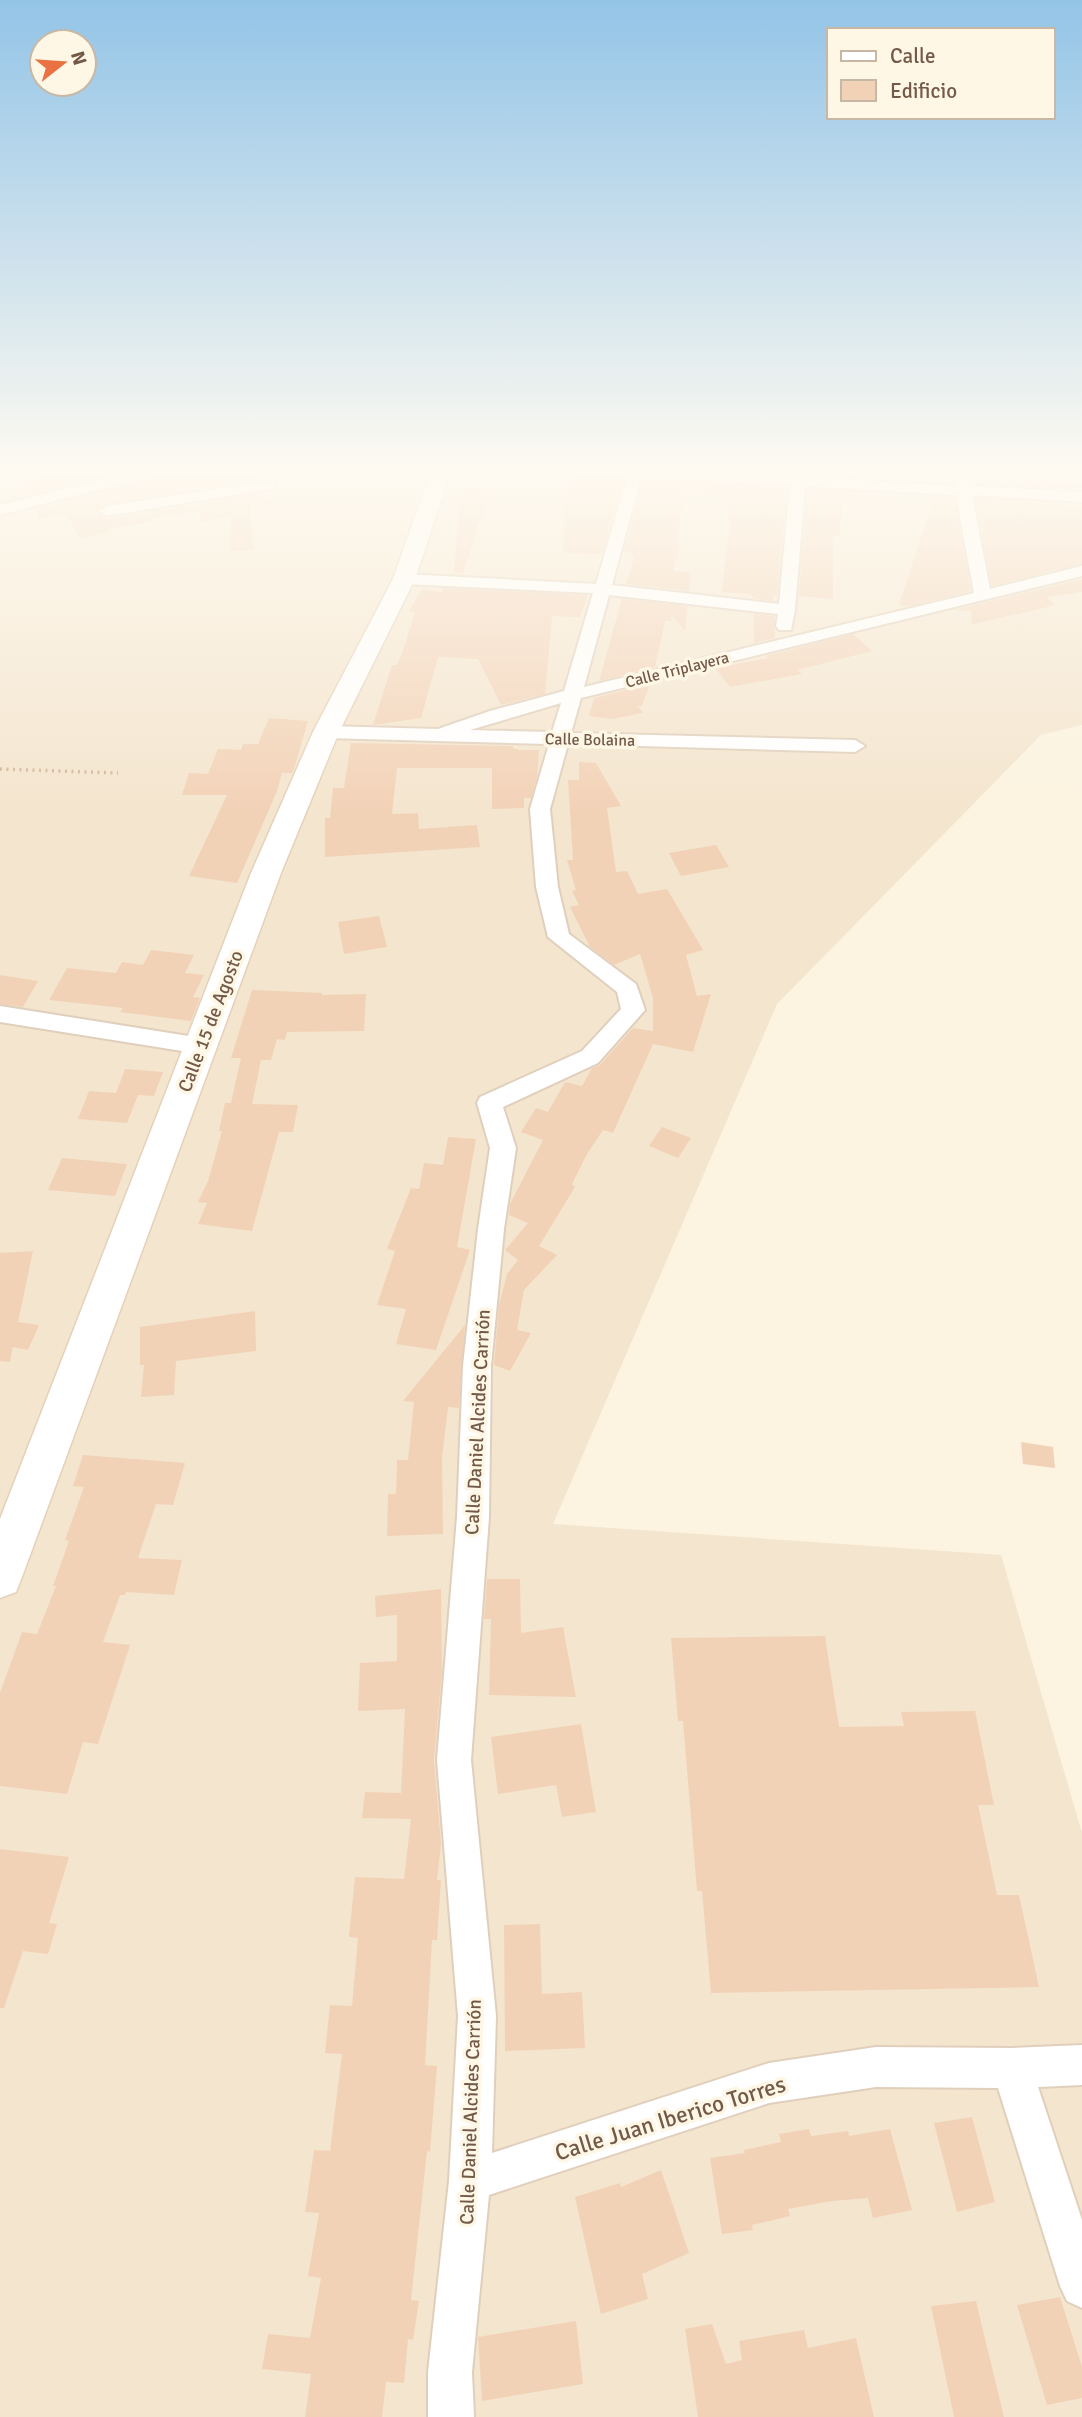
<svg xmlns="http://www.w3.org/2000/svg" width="1082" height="2417" font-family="Signika,sans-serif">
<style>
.residential{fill:#f4e5ce}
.building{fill:#f2d2b7}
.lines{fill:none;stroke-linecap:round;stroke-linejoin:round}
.street-casing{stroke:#e0cfbc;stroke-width:4}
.secondary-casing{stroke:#e5d1ba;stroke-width:3}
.path{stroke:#d6b59b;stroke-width:3.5;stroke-dasharray:2 4.5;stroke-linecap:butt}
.street{fill:#fff;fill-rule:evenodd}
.secondary{fill:#fff;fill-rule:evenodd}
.labels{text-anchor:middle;stroke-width:7;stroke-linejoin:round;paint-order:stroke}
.far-street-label{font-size:16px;fill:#735947;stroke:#fff7e6}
.street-label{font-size:19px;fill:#735947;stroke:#fff7e6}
.near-street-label{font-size:23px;fill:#735947;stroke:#fff7e6}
</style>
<rect width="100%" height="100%" fill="#fcf3e0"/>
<polygon class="residential" points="0,474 1082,474 1082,725 1041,735 777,1004 553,1524 1001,1555 1082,1833 1082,2417 0,2417"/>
<g class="building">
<polygon points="56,474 116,474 29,495 24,482"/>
<polygon points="153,474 252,474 257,480 107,503 97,512 107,519 265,492 272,504 250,507 253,550 231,551 230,517 202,522 197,512 152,518 153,522 108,529 110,532 80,538 66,514 38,519 35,509 149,480"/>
<polygon points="571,474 624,478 602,554 563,553 565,517 561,517"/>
<polygon points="646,478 787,487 777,595 773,596 773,601 753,598 750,594 722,592 730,522 728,521 730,496 684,492 677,544 679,545 673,571 691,572 689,591 626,584 635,555 624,551 643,480"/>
<polygon points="1007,480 1082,487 1082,489 1007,485"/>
<polygon points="465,488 486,489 484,521 479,521 463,574 454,572 460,498 463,498"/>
<polygon points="807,489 882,493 882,500 843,499 839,536 833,535 833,599 799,596"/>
<polygon points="928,496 954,497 971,591 910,606 899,605 930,509"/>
<polygon points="975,498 1082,505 1082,564 992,586"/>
<polygon points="1082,579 1082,592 1046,597 1055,604 1044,608 972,624 971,611 955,610"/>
<polygon points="443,588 588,595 580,617 552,616 545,694 501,705 478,659 438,657 421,718 373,725 392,665 397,665 405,645 415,612 409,611 422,589 442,592"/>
<polygon points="622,599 687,606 685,631 672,615 671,621 665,621 655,667 599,681"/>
<polygon points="754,614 774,616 775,638 754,643"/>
<polygon points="853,634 872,651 797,670 802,674 730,687 715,668 768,658 766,656"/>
<polygon points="650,684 642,706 638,706 643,713 612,719 589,716 594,698"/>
<polygon points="269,718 308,721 294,769 292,773 282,773 277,791 237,883 189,876 227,795 182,795 189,773 208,774 218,749 241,750 243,744 258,744"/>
<polygon points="351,743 513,746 513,748 520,750 539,750 537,777 531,798 524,798 524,808 492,809 492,768 397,768 392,814 418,813 419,829 477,825 480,847 325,857 325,818 330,818 333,788 344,788"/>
<polygon points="579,762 596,763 621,806 607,808 616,872 627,871 638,894 667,889 703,950 686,955 697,996 711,994 693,1052 653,1044 613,1133 603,1130 587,1154 572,1184 575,1187 539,1246 557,1255 524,1290 517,1330 531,1333 510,1371 494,1365 499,1305 507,1274 518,1260 505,1250 528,1223 509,1215 510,1204 543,1140 521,1132 536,1108 548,1112 565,1082 582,1086 592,1068 600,1065 633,1028 653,1031 653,998 640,954 614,965 590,947 570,907 579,905 572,891 576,890 567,860 573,860 568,780 579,780"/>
<polygon points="716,845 729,867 681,876 669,853"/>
<polygon points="379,916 387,947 344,954 338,922"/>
<polygon points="151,950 194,955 185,973 204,975 193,997 200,998 191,1021 120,1012 123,1008 49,1000 67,968 116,973 122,962 143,965"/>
<polygon points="0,975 38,981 23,1007 0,1004"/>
<polygon points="252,990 322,993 322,995 366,994 364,1031 287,1032 285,1040 277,1039 271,1060 261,1060 252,1104 298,1105 293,1132 279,1132 252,1231 198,1224 207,1203 198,1202 208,1181 222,1131 219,1131 225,1103 231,1103 241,1058 231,1058"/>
<polygon points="125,1069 163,1072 154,1096 138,1095 127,1123 78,1119 89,1091 116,1093"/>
<polygon points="662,1127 691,1138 678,1158 649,1146"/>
<polygon points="448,1137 476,1139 457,1247 470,1250 436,1350 396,1344 406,1309 377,1305 395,1251 387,1249 411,1188 419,1189 424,1163 443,1165"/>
<polygon points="62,1158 127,1164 115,1196 48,1190"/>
<polygon points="33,1251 18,1322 39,1325 28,1350 13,1347 10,1362 0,1361 0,1253"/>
<polygon points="255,1311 256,1351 176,1361 174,1395 141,1397 144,1365 140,1365 140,1327"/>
<polygon points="465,1325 459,1408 448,1407 442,1458 443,1534 387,1536 388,1494 396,1494 397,1460 408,1460 414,1402 403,1401"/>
<polygon points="1021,1442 1053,1447 1055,1468 1023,1464"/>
<polygon points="83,1455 185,1463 173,1505 156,1504 138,1558 182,1560 174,1595 126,1592 125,1595 120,1595 103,1642 130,1645 98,1744 83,1742 67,1794 0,1786 0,1693 22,1632 37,1634 56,1586 53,1586 69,1541 65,1540 84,1487 73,1486"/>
<polygon points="487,1579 520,1579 521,1633 563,1627 576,1697 489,1695 491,1619 484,1619"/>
<polygon points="441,1589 442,1671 434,1760 441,1844 437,1880 441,1880 437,1940 432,1940 425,2065 437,2066 430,2152 427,2151 411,2300 419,2301 413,2340 408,2339 404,2383 386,2382 382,2417 305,2417 311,2374 262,2369 268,2334 310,2338 321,2278 308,2276 319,2213 305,2212 314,2150 330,2151 342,2054 325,2053 330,2005 352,2006 358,1938 349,1937 355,1877 404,1879 411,1819 362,1818 365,1792 401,1793 405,1709 358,1711 360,1663 397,1661 397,1615 376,1617 375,1596"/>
<polygon points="825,1636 839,1727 904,1726 901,1712 975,1711 994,1805 978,1805 997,1895 1019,1895 1039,1987 711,1993 702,1891 697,1891 683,1721 678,1721 671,1638"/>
<polygon points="581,1724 596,1812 562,1817 556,1785 498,1794 491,1737"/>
<polygon points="0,1849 69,1857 49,1923 57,1924 48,1954 23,1951 4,2008 0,2008"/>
<polygon points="540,1924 542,1994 582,1992 585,2048 505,2051 504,1925"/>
<polygon points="972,2117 995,2202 957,2212 934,2123"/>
<polygon points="809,2129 811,2136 848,2131 849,2136 890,2129 912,2210 873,2218 868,2198 832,2201 788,2209 790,2216 752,2225 753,2230 722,2234 710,2158 745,2153 744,2150 781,2142 779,2134"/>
<polygon points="661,2170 689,2253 642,2274 648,2299 601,2314 575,2197 620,2183 621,2187"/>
<polygon points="1060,2297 1082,2367 1082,2398 1047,2405 1017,2305"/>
<polygon points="976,2301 981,2322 1004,2417 954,2417 931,2306"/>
<polygon points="576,2321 583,2384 482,2401 478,2337"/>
<polygon points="712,2324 726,2364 742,2360 739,2341 804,2330 808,2348 856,2338 874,2417 698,2417 685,2329"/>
</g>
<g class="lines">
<defs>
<g id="street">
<polygon points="126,474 150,474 148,477 0,515 0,505"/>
<path d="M628 474H642L612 585 779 604 790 485 662 478 655 474 791 477 792 474H806V477L955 486 953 474H967L970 486 1082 492V502L972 495 990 589 1082 566V576L581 698 571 733 855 740 865 746 855 752 568 744 550 809 558 887 569 934 636 984 645 1010 598 1063 503 1107 516 1148 504 1229 491 1366 489 1517 471 1760 496 2016 492 2153 769 2063 876 2047 1012 2048 1082 2045V2085L1038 2087 1082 2220V2308L1067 2301 1060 2286 998 2088 876 2087 769 2103 489 2195 472 2372 474 2417H428V2372L449 2181 458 2016 437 1760 457 1517 463 1366 478 1229 490 1148 477 1103 480 1097 582 1051 621 1009 617 992 548 937 536 887 530 809 549 744 326 738 317 732 326 726 438 729 490 711 564 691 593 593 404 584 396 579 404 574 596 584ZM805 486 956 495 974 593 584 687 609 595 778 614 776 626 779 630H791L795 610ZM561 703 552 732 470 730Z"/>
<polygon points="269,481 274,482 276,485 274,488 107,516 99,511 107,506"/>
<polygon points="0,1006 201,1038 209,1040 213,1046 209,1052 201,1054 0,1022"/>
</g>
<polygon id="secondary" points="430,474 450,474 415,579 339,732 281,873 22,1577 16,1592 0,1598 0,1519 251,873 313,732 393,579"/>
</defs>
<use href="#street" class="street-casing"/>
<use href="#secondary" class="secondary-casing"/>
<polyline class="path" points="0,769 118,773"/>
<use href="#street" class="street"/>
<use href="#secondary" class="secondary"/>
</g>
<linearGradient id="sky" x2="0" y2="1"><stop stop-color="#93c4e7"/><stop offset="0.58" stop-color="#fefaf1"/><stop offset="1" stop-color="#fefaf1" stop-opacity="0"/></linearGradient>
<rect width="1082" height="812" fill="url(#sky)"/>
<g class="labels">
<g class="far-street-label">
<text transform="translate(677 669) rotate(-14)" y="6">Calle Triplayera</text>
<text transform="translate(590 739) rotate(1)" y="6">Calle Bolaina</text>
</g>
<g class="street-label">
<text transform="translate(210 1021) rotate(-69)" y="7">Calle 15 de Agosto</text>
<text transform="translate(477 1422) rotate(-87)" y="7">Calle Daniel Alcides Carrión</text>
<text transform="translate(470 2112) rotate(-88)" y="7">Calle Daniel Alcides Carrión</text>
</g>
<g class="near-street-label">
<text transform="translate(670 2118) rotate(-17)" y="8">Calle Juan Iberico Torres</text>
</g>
</g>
<rect x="827" y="28" width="228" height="91" fill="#fff7e6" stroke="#c7b8a6" stroke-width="2"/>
<rect x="841" y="51" width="35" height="10" fill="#ffffff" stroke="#c7b8a6" stroke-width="2"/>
<text x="890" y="63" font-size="21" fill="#735947">Calle</text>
<rect x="841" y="80" width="35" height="21" fill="#f2d2b7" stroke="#c7b8a6" stroke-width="2"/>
<text x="890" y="98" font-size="21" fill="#735947">Edificio</text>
<g transform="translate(63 63) rotate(73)"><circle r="33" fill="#fff7e6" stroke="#c7b8a6" stroke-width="2"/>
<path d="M0-5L12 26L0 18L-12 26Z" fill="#e97142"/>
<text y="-10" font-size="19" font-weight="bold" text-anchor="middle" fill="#735947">N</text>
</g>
</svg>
